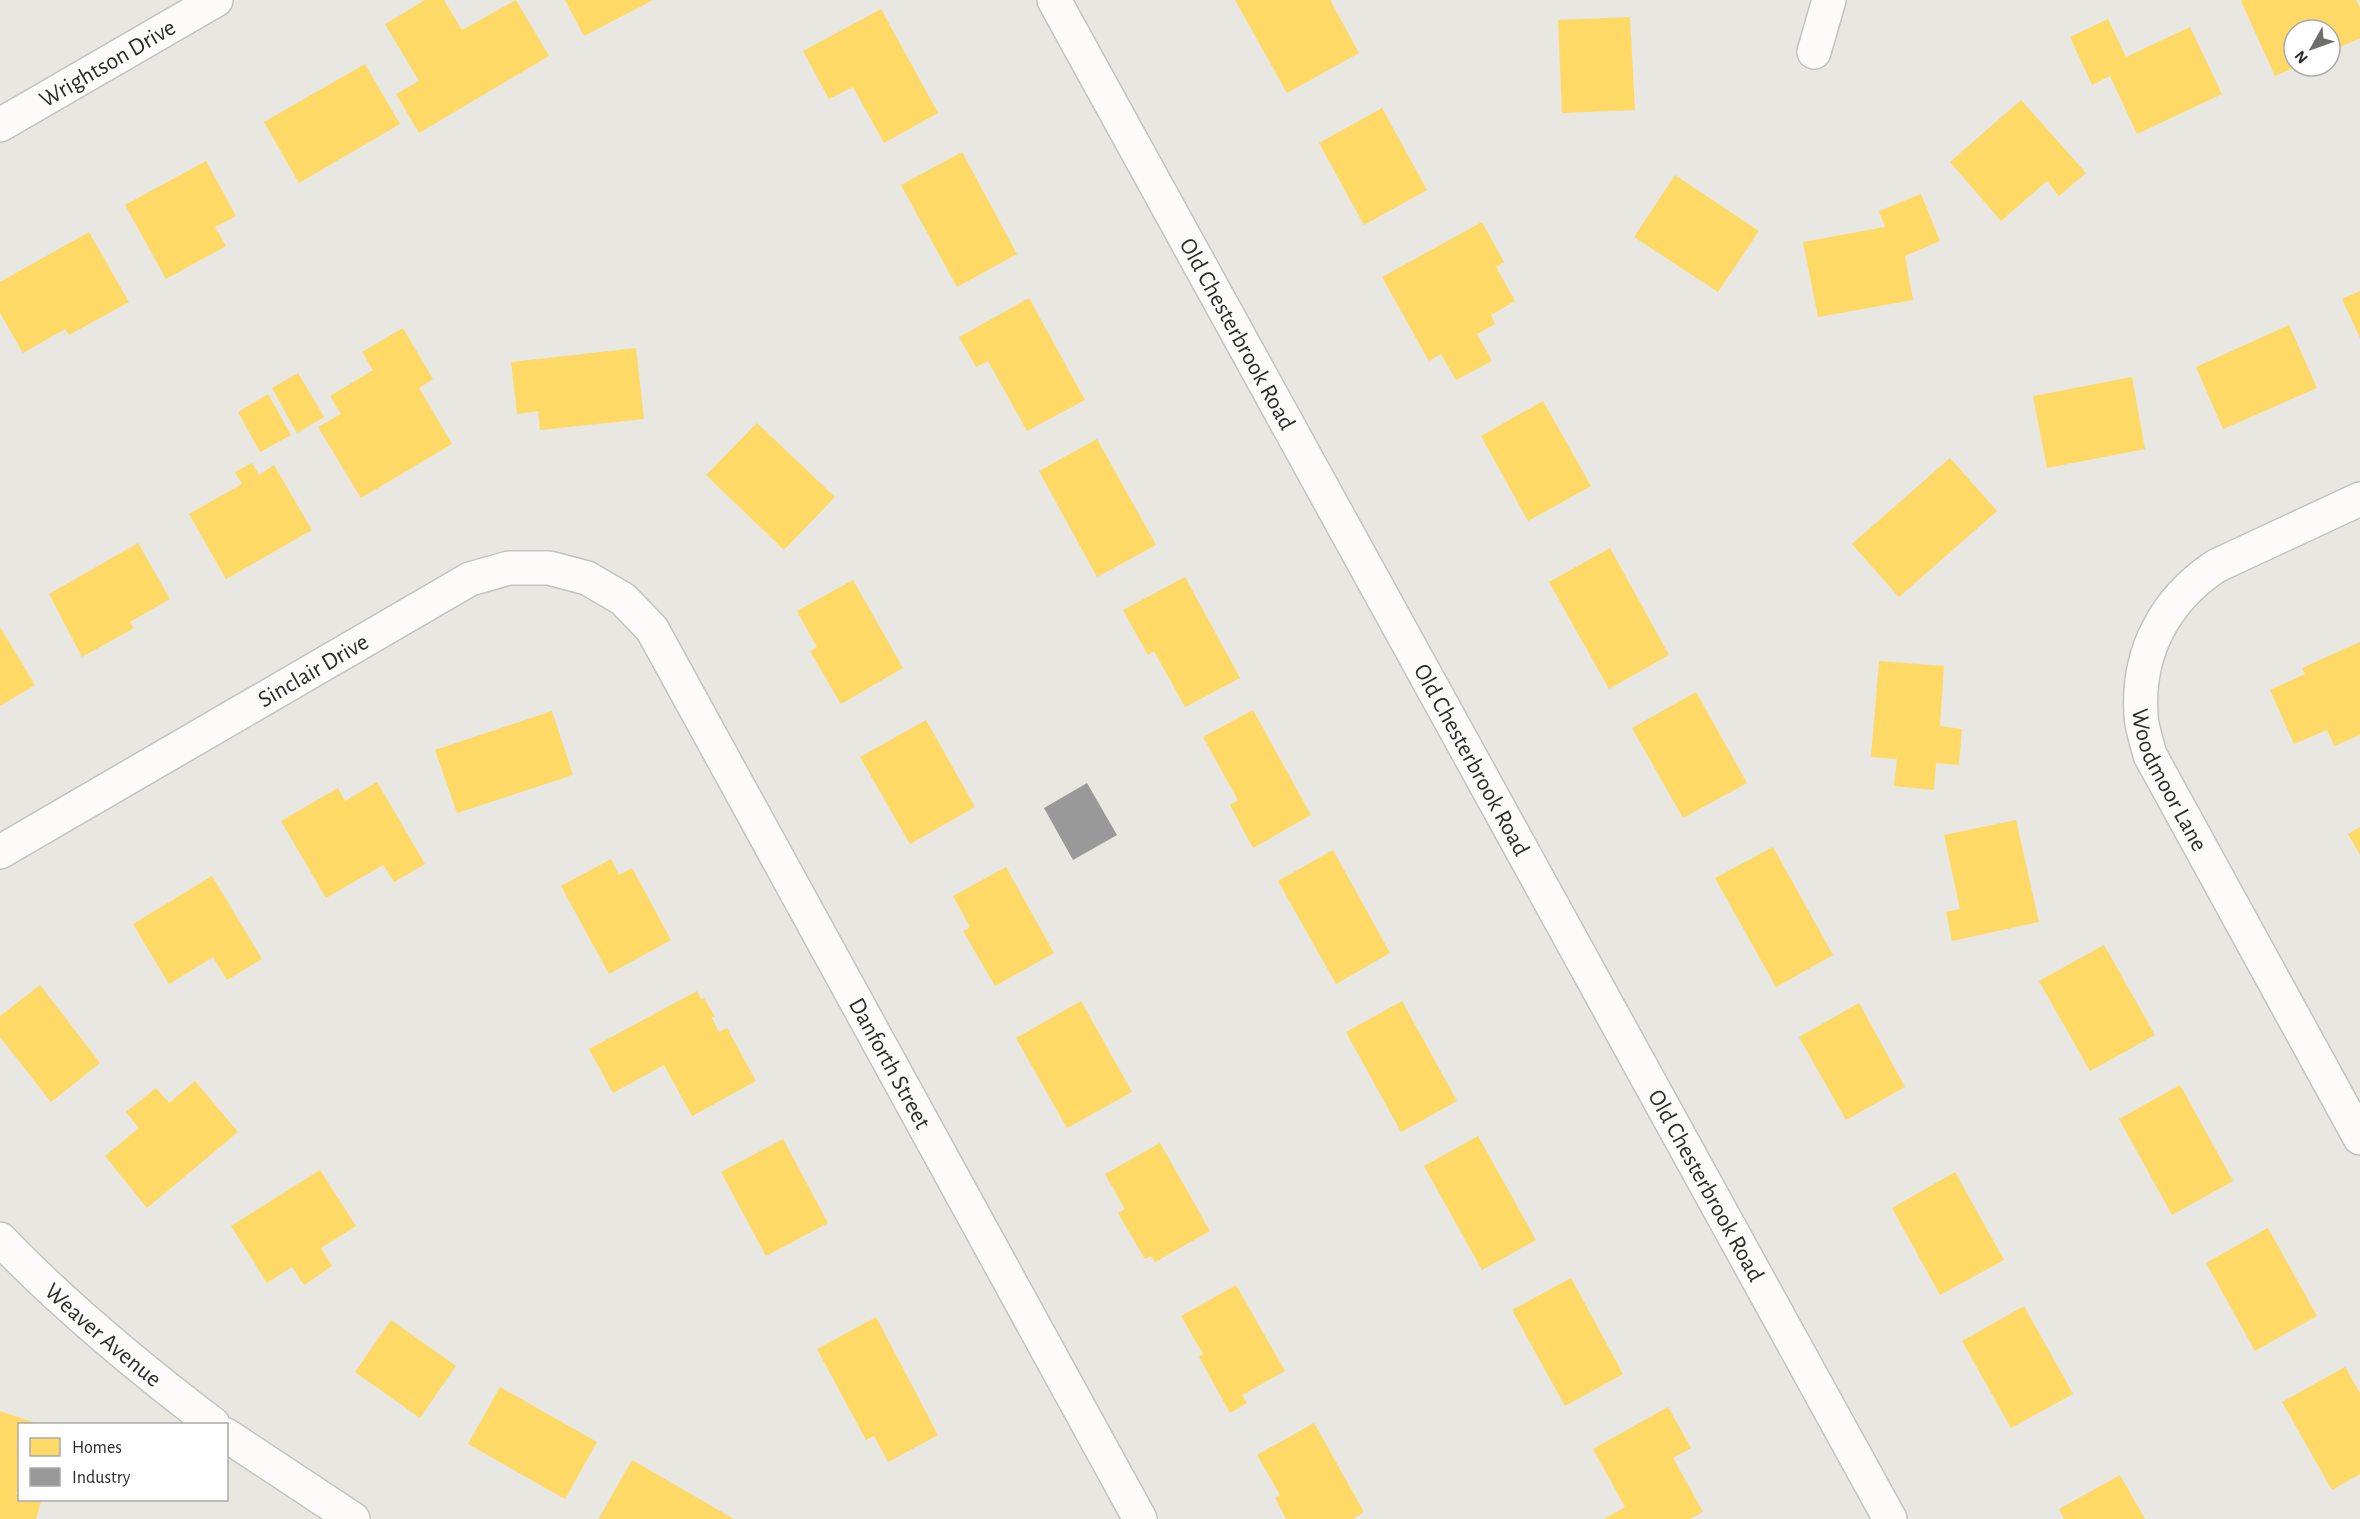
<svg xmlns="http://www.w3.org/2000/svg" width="2360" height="1519" font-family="'Alegreya Sans',sans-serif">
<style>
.homes{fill:#ffd966}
.industry{fill:#999}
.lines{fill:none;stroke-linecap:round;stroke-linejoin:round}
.street-casing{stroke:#c2c2c1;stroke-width:36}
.secondary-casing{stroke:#c2c2c1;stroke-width:36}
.street{stroke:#fcfbfa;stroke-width:33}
.secondary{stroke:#fcfbfa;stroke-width:33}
.labels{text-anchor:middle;stroke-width:6;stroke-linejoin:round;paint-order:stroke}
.street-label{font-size:24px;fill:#2b2b2b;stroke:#fff}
</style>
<rect width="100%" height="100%" fill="#e8e7e1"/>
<g class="homes">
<polygon points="425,0 444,0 462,30 516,0 549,56 419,133 396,94 419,81 385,24"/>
<polygon points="565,0 653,0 584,36"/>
<polygon points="1235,0 1330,0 1359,53 1287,93"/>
<polygon points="2243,0 2356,0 2360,8 2360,38 2330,52 2330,30 2294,30 2294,66 2298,66 2275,76 2241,1"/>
<polygon points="881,9 938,113 884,143 853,87 829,99 803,51"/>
<polygon points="1630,17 1635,110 1562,113 1558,20"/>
<polygon points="2108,19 2126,57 2190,27 2222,94 2137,134 2110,76 2092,85 2070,37"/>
<polygon points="365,64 400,124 299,183 264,122"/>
<polygon points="2021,100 2086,173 2059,196 2047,181 2001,221 1950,162"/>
<polygon points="1382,108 1427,190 1364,225 1319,143"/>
<polygon points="962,152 1017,254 957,287 901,185"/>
<polygon points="206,161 236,216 215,227 226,246 166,279 125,205"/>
<polygon points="1675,175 1759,231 1718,292 1634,237"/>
<polygon points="1921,194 1940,241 1905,256 1913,300 1818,317 1803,242 1885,227 1879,211"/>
<polygon points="1482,222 1504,262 1496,267 1515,301 1491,315 1495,324 1477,334 1492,361 1456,380 1441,354 1429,361 1382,277"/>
<polygon points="89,232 129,302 69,335 65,329 23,353 0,313 0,282"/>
<polygon points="2360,291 2360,338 2342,299"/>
<polygon points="1029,298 1085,400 1027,431 988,361 976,367 959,337"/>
<polygon points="2289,325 2317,388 2223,429 2196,367"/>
<polygon points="403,328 433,379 419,388 452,444 361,498 318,427 341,414 330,396 373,370 362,352"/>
<polygon points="636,348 644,419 540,430 538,411 517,414 511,362"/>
<polygon points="298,373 324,417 297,433 272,388"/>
<polygon points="2132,377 2145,449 2047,468 2033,396"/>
<polygon points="268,394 291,435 260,452 238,412"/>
<polygon points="1543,401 1591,486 1528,521 1481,436"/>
<polygon points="757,423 835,497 784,550 706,475"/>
<polygon points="1097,439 1156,545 1097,577 1039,471"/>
<polygon points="1950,458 1997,511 1899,597 1852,544"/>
<polygon points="252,463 259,475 274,465 312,530 226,579 189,514 242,484 235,472"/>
<polygon points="138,543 170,599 130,622 134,628 82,657 49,594"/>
<polygon points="1610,548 1669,655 1609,689 1549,582"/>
<polygon points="1185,577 1240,678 1185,707 1154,651 1148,655 1123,610"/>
<polygon points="853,580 903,668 841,704 810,651 817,647 797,611"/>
<polygon points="0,627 35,685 0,706"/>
<polygon points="2360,642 2360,735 2334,746 2327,730 2294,744 2270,690 2305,674 2302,668"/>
<polygon points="1879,661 1944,666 1940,726 1962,729 1959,765 1936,763 1934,790 1894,786 1897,759 1871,757"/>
<polygon points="1696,692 1747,783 1683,818 1632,728"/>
<polygon points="1253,710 1311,815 1253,848 1230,805 1238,800 1203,737"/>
<polygon points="552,711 573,775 457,813 435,750"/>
<polygon points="926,720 975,807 910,844 860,757"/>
<polygon points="377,782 425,864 394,882 383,865 326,898 281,821 338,788 345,801"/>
<polygon points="2016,820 2039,922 1952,941 1946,912 1960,909 1944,835"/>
<polygon points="2360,827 2360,855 2348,834"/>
<polygon points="1773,847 1833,955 1776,987 1715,878"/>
<polygon points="1333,850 1390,953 1336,984 1278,881"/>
<polygon points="611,859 619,875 632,868 671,940 609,974 561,886"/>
<polygon points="1006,867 1054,953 995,986 963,931 970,927 953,896"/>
<polygon points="212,876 262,959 227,980 213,957 169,984 133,924"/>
<polygon points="2104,945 2155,1035 2090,1071 2039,981"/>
<polygon points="40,985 100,1063 51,1102 0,1037 0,1016"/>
<polygon points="697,991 701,999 704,998 715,1017 712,1018 719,1032 727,1028 756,1081 692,1116 664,1065 613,1093 589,1049"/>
<polygon points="1081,1001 1132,1092 1067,1128 1016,1038"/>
<polygon points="1402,1001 1457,1101 1401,1132 1346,1032"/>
<polygon points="1859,1003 1905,1087 1846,1120 1799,1037"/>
<polygon points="195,1081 238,1132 147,1208 105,1156 139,1128 126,1112 156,1088 169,1103"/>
<polygon points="2180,1085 2233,1181 2172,1215 2119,1119"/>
<polygon points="1478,1136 1536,1240 1482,1270 1424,1166"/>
<polygon points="783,1139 828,1223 766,1256 721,1172"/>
<polygon points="1160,1143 1210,1231 1155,1262 1151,1256 1145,1259 1118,1213 1125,1209 1105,1174"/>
<polygon points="320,1170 356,1226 321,1248 332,1266 304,1285 292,1267 267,1283 231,1226"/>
<polygon points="1955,1172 2004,1260 1940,1295 1892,1208"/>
<polygon points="2268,1228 2317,1316 2255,1351 2206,1263"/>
<polygon points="1571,1278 1623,1374 1565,1406 1512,1310"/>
<polygon points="1236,1285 1285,1371 1242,1395 1247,1403 1230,1413 1199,1357 1203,1354 1181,1316"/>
<polygon points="2024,1306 2073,1394 2011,1428 1962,1341"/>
<polygon points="876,1317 938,1435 888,1462 874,1436 866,1440 817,1349"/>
<polygon points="391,1320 456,1366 420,1418 355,1372"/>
<polygon points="2345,1367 2360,1393 2360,1474 2332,1490 2282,1402"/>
<polygon points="500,1387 597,1442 565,1499 468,1444"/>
<polygon points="1668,1407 1691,1448 1673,1458 1703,1512 1690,1519 1604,1519 1625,1507 1593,1449"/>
<polygon points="0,1411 39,1424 20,1424 20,1483 16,1494 20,1495 20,1500 41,1502 36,1519 0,1519"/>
<polygon points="1314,1423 1364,1512 1353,1519 1286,1519 1275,1498 1280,1495 1257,1455"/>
<polygon points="632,1460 734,1519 601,1519 599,1518"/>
<polygon points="2120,1475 2145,1519 2064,1519 2059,1509"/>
</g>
<polygon class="industry" points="1087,783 1117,835 1073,860 1044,808"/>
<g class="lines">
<defs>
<g id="street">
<polyline points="1814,52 1829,0"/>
<path id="s1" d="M0 125 216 0"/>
<path id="s2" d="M2360 499 2216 566C2165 600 2137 652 2141 714 2141 727 2147 742 2150 755L2360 1138"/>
<path id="s3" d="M0 852 470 579 509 568H549L587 578 623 599 652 629 1140 1519"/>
<path id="s4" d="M0 1239C65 1307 138 1367 213 1424"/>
<polyline points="226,1435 353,1519"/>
</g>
<g id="secondary">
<path id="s5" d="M1054 0 1890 1519"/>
</g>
</defs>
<use href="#street" class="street-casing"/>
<use href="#secondary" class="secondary-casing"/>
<use href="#street" class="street"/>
<use href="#secondary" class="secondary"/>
</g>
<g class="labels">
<g class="street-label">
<text dy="8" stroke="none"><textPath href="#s1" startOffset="124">Wrightson Drive</textPath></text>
<text dy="8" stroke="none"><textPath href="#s5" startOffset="381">Old Chesterbrook Road</textPath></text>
<text dy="8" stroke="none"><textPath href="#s3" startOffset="362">Sinclair Drive</textPath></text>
<text dy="8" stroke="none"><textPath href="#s5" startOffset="867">Old Chesterbrook Road</textPath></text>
<text dy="8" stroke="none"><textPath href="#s2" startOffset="405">Woodmoor Lane</textPath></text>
<text dy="8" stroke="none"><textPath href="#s3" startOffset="1242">Danforth Street</textPath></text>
<text dy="8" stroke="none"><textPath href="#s5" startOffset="1353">Old Chesterbrook Road</textPath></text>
<text dy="8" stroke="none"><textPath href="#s4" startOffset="141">Weaver Avenue</textPath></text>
</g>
</g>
<rect x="18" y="1423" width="210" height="78" fill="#ffffff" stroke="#aaaaaa" stroke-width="1.5"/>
<rect x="30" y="1438" width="30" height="18" fill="#ffd966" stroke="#aaaaaa" stroke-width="1.5"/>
<text x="72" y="1453" font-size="18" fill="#2b2b2b">Homes</text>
<rect x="30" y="1468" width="30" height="18" fill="#999999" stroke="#aaaaaa" stroke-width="1.5"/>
<text x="72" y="1483" font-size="18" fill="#2b2b2b">Industry</text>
<g transform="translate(2312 48) rotate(230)"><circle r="28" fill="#ffffff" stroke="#aaaaaa" stroke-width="1.5"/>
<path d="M0-4.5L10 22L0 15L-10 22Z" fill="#6d6d6b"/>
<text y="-9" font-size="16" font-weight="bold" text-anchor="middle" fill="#2b2b2b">N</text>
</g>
</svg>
